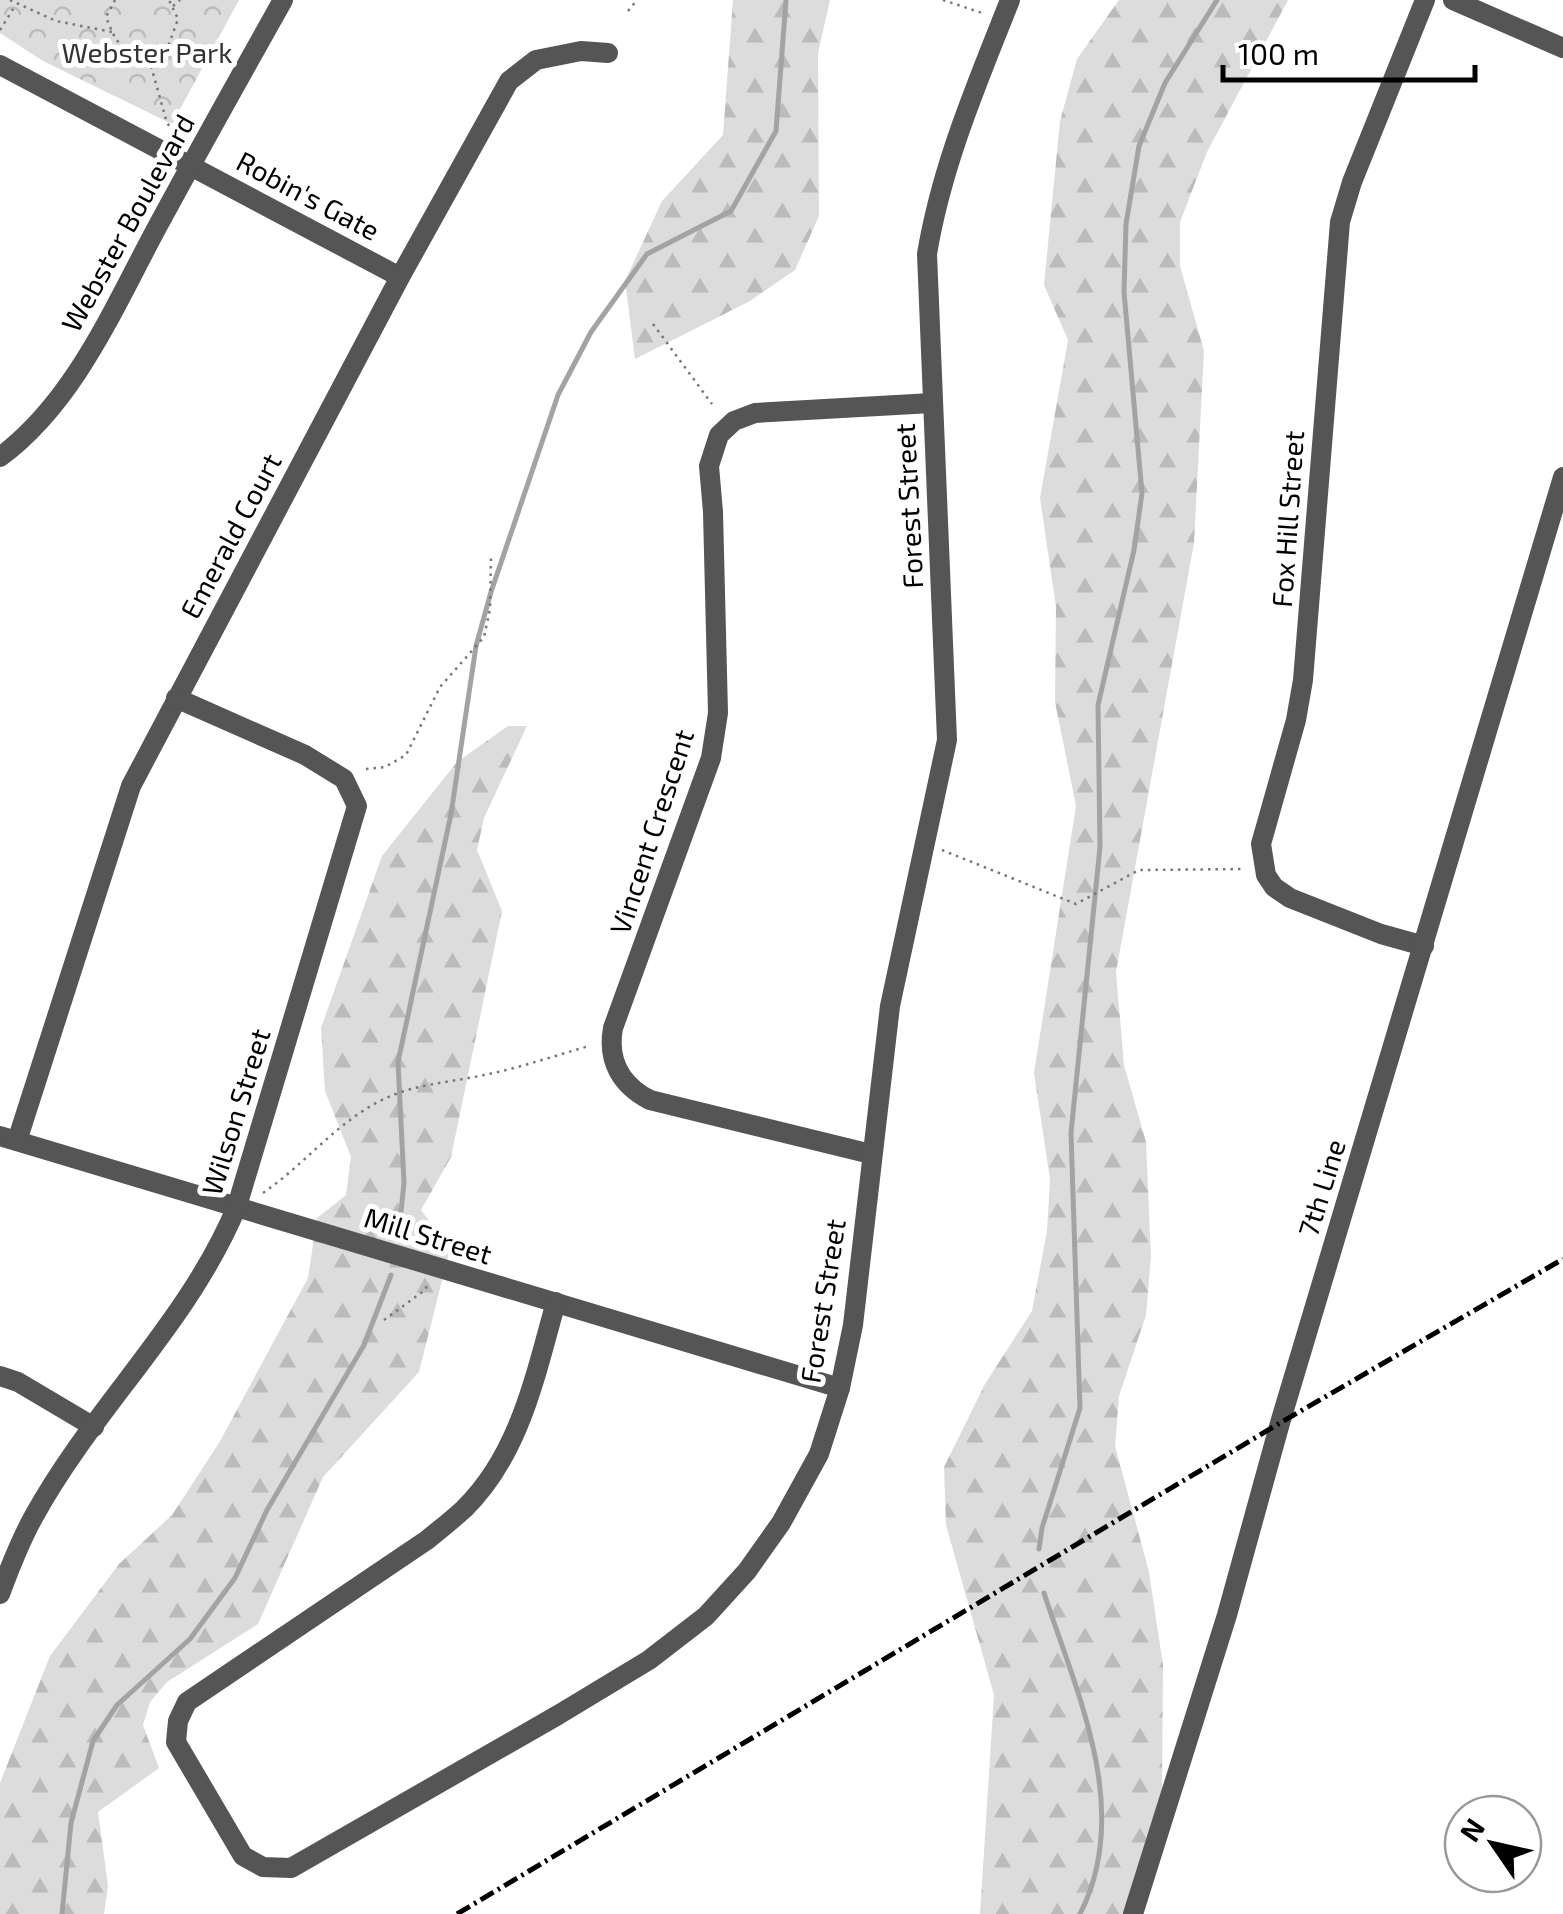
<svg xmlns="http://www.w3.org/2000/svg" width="1563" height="1914" font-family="'Exo 2',sans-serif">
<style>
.forest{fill:url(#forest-firs)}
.park{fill:url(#park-crowns)}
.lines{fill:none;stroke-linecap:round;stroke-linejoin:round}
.stream{stroke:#a3a3a3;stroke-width:5}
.path{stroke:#777;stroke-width:2.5;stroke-dasharray:2.5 5;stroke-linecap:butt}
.minor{stroke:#555;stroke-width:20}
.rail{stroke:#000;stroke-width:5;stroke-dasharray:15 5 2.5 5;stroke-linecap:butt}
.labels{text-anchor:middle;stroke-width:10;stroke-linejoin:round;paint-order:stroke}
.park-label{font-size:28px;fill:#333;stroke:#fff}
.street-label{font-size:28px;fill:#000;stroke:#fff}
</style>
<defs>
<pattern id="forest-firs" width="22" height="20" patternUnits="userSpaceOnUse" patternTransform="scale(2.5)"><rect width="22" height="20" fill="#dcdcdc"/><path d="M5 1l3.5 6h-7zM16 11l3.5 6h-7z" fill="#bbb"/></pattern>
<pattern id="park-crowns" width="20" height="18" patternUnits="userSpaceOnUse" patternTransform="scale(2.5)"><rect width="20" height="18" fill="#dcdcdc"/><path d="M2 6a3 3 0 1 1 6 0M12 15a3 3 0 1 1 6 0" fill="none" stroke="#bbb"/></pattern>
</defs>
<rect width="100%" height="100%" fill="#fff"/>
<g class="forest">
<polygon points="733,0 830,0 818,53 819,216 795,270 750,301 635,359 625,281 662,201 723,135"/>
<polygon points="1119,0 1288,0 1207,152 1180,222 1180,266 1204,351 1194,543 1116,972 1124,1065 1146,1142 1151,1257 1146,1315 1119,1396 1115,1446 1149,1572 1163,1665 1162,1793 1125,1914 980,1914 994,1695 946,1525 944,1467 985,1384 1032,1311 1047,1231 1050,1179 1034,1073 1076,806 1055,702 1056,607 1040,498 1068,340 1044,285 1060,121 1077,59"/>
<polygon points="508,726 527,726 484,818 477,850 502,911 451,1157 421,1210 450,1249 419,1372 323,1477 258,1624 167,1682 150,1702 143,1725 159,1768 98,1812 108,1886 104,1914 0,1914 0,1783 50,1656 119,1564 172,1515 219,1443 308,1278 317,1218 346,1195 351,1157 325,1091 321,1028 382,856 457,762"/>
</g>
<polygon class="park" points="0,0 239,0 172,124 43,61 0,33"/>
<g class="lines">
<g class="stream">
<polyline points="399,1230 404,1183 398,1062 451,814 476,646 491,592 558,395 591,332 647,254 731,211 776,131 786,0"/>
<polyline points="1039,1549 1042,1528 1080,1408 1071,1133 1100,847 1098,705 1134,550 1142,493 1124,292 1126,224 1139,146 1165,83 1217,0"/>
<path d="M1044 1593C1077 1694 1133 1810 1080 1914"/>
<polyline points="62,1914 71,1823 93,1741 117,1705 190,1639 235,1578 267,1510 364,1345 391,1275"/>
</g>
<g class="path">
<polyline points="10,0 56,21 112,32"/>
<path d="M115 0 106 17C116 42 120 52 148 57L169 44 178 19 169 0"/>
<polyline points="943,0 982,13"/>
<polyline points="173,6 180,0"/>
<polyline points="628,11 637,0"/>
<polyline points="0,30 15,6"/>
<polyline points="149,59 167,123 176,134"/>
<polyline points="653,324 712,404"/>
<polyline points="366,769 385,767 406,755 440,687 484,637 490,609 491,557"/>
<polyline points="942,850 1076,904 1139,870 1245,869"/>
<path d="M263 1193C305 1164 333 1126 378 1102 411 1084 448 1083 484 1075 519 1068 554 1056 589 1046"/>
<polyline points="384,1320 425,1290 428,1283"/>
</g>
<g class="minor">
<polyline points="1453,0 1563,48"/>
<polyline points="0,65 400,277"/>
<path d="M0 457C77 400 116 302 161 220 201 146 242 73 283 0"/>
<polyline points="1424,946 1381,934 1290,898 1274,887 1266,875 1261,844 1296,720 1303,680 1340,222 1352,182 1425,0"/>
<polyline points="0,1136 840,1388"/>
<polyline points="17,1141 131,786 400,277 509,81 536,60 581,51 608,53"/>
<path d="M871 1154 650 1100C621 1085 607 1061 613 1028L711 758 718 713 713 512 709 466 719 435 734 421 755 413 932 403"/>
<path d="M556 1302C535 1376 520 1454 464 1509 452 1520 439 1530 427 1540L187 1702 178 1721 176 1742 243 1856 263 1867 291 1868 558 1715 649 1660 706 1616 747 1571 781 1523 819 1454 840 1388 853 1325 890 1006 947 740 927 254C942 164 977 84 1010 0"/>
<polyline points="0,1376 18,1382 94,1427"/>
<path d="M0 1594C10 1567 20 1541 34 1516 94 1407 189 1322 237 1206L357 806 344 779 305 755 176 698"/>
<polyline points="1133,1914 1227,1615 1280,1423 1563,477"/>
</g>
<polyline class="rail" points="457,1914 1280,1423 1563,1259"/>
</g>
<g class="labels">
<g class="park-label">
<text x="147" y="63">Webster Park</text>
</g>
<g class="street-label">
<text transform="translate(308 196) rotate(28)" y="10">Robin's Gate</text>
<text transform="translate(128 223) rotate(-61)" y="10">Webster Boulevard</text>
<text transform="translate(909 506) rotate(-93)" y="10">Forest Street</text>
<text transform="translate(1288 519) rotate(-86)" y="10">Fox Hill Street</text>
<text transform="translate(231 536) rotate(-62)" y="10">Emerald Court</text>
<text transform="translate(652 832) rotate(-72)" y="10">Vincent Crescent</text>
<text transform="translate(236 1112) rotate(-73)" y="10">Wilson Street</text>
<text transform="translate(1322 1188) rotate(-73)" y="10">7th Line</text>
<text transform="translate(428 1236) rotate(17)" y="10">Mill Street</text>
<text transform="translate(823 1301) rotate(-81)" y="10">Forest Street</text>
</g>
</g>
<g transform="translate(1493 1844) rotate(304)"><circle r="48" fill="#ffffff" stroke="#999999" stroke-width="2.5"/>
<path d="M0-8L18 38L0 25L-18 38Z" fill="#000000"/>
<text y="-15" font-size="28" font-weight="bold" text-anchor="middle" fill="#000000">N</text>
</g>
<path d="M1223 65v15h252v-15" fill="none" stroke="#000000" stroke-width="5"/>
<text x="1238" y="65" font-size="30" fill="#000000" stroke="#ffffff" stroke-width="8" paint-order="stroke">100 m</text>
</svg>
